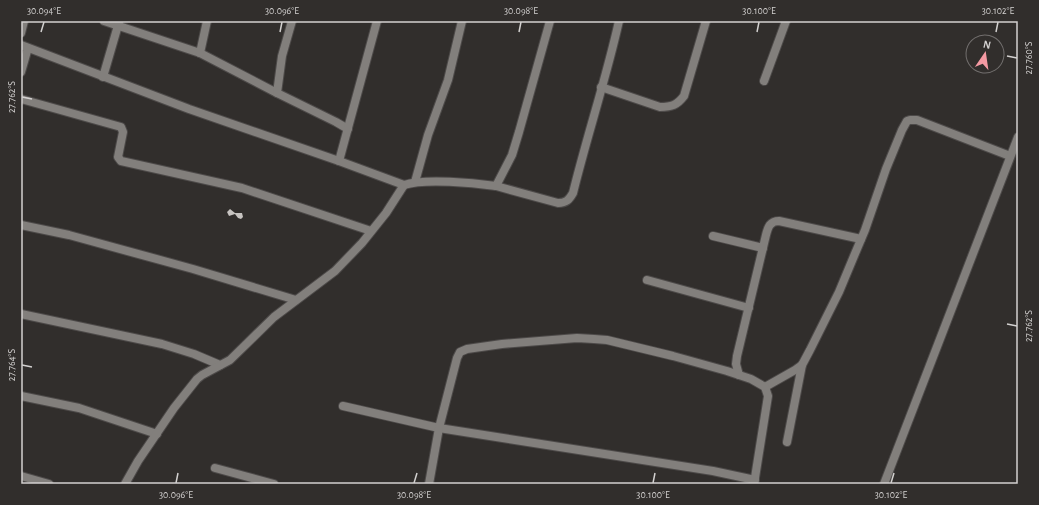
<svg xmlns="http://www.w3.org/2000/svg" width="1039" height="505" font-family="'Alegreya Sans',sans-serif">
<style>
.building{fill:#c7c4c1}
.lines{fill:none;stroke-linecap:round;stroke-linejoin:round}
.minor-casing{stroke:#4d4a49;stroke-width:10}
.minor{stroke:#827f7c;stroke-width:8}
.ticks{fill:none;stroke:#d3d1d0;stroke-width:1.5}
.neatline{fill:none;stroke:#d3d1d0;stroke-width:1.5}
.ticks-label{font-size:10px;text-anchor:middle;fill:#d3d1d0}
</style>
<rect width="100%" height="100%" fill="#312e2c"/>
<polygon class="building" points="230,209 235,213 242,213 243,217 241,219 238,218 235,214 229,216 227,212"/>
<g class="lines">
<defs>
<g id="minor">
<polyline points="104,21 200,53 277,93"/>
<polyline points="292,21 282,56 277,93 336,122 348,129"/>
<polyline points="21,33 24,21"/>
<polyline points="21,45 189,109 339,161 404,185"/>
<polyline points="200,53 207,21"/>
<polyline points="21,72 28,48"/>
<polyline points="103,77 119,22"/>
<polyline points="764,81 786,21"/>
<path d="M601 87 660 107C672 107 677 105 684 96L706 21"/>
<polyline points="21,99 121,127 123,132 118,157 121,161 242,188 371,231"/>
<polyline points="339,161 377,21"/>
<polyline points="415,182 428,135 448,80 462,21"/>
<path d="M496 186 558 203C566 203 569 200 573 193 587 136 606 79 619 21"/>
<polyline points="21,225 69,235 193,269 296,300"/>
<polyline points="713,236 763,248"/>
<polyline points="647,280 749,308"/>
<polyline points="21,314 162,344 194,354 220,365"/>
<path d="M739 375 736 364 737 356 766 235C768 227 770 221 779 221L861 239"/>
<polyline points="765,387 795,370 802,365 810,350 839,292 854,256 865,230 886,169 902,130 907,121 910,120 917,120 1010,156"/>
<polyline points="21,396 79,408 157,434"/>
<polyline points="343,406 439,428 713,471 755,480"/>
<polyline points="787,442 802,365"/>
<polyline points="215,468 274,484"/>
<polyline points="21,476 49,484"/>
<path d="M125 484 138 461 174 408 197 379 202 375 230 360 274 317 335 271 362 243 386 213 404 185C425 178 474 183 496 186L512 155 519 132 550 21"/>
<polyline points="429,484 439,428 457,358 460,352 467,349 502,344 577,338 594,339 607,340 673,356 727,371 751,379 765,387 768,396 754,484"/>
<polyline points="884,484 1018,137"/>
</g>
</defs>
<use href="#minor" class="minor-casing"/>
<use href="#minor" class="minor"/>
</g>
<path class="ticks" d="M41 32 44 22M280 32 282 22M519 32 521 22M757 32 759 22M996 32 998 22M1007 56 1017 58M22 97 32 99M1007 324 1017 326M22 365 32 367M176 483 178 473M414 483 417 473M653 483 655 473M891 483 894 473"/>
<rect width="1039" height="505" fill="none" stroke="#312e2c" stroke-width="44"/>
<g transform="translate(985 54) rotate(13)"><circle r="19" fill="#312e2c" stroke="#726f6e"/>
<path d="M0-3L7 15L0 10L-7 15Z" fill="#f49aa3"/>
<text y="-6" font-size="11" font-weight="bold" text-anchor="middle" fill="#d3d1d0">N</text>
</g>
<rect x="22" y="22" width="995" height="461" class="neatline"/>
<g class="ticks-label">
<text x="44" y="14">30.094°E</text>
<text x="282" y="14">30.096°E</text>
<text x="521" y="14">30.098°E</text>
<text x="759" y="14">30.100°E</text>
<text x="998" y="14">30.102°E</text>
<text transform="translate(1028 58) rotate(-90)" y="4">27.760°S</text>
<text transform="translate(11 97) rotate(-90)" y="4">27.762°S</text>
<text transform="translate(1028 326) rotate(-90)" y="4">27.762°S</text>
<text transform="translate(11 365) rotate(-90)" y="4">27.764°S</text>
<text x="176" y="498">30.096°E</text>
<text x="414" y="498">30.098°E</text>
<text x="653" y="498">30.100°E</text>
<text x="891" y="498">30.102°E</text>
</g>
</svg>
